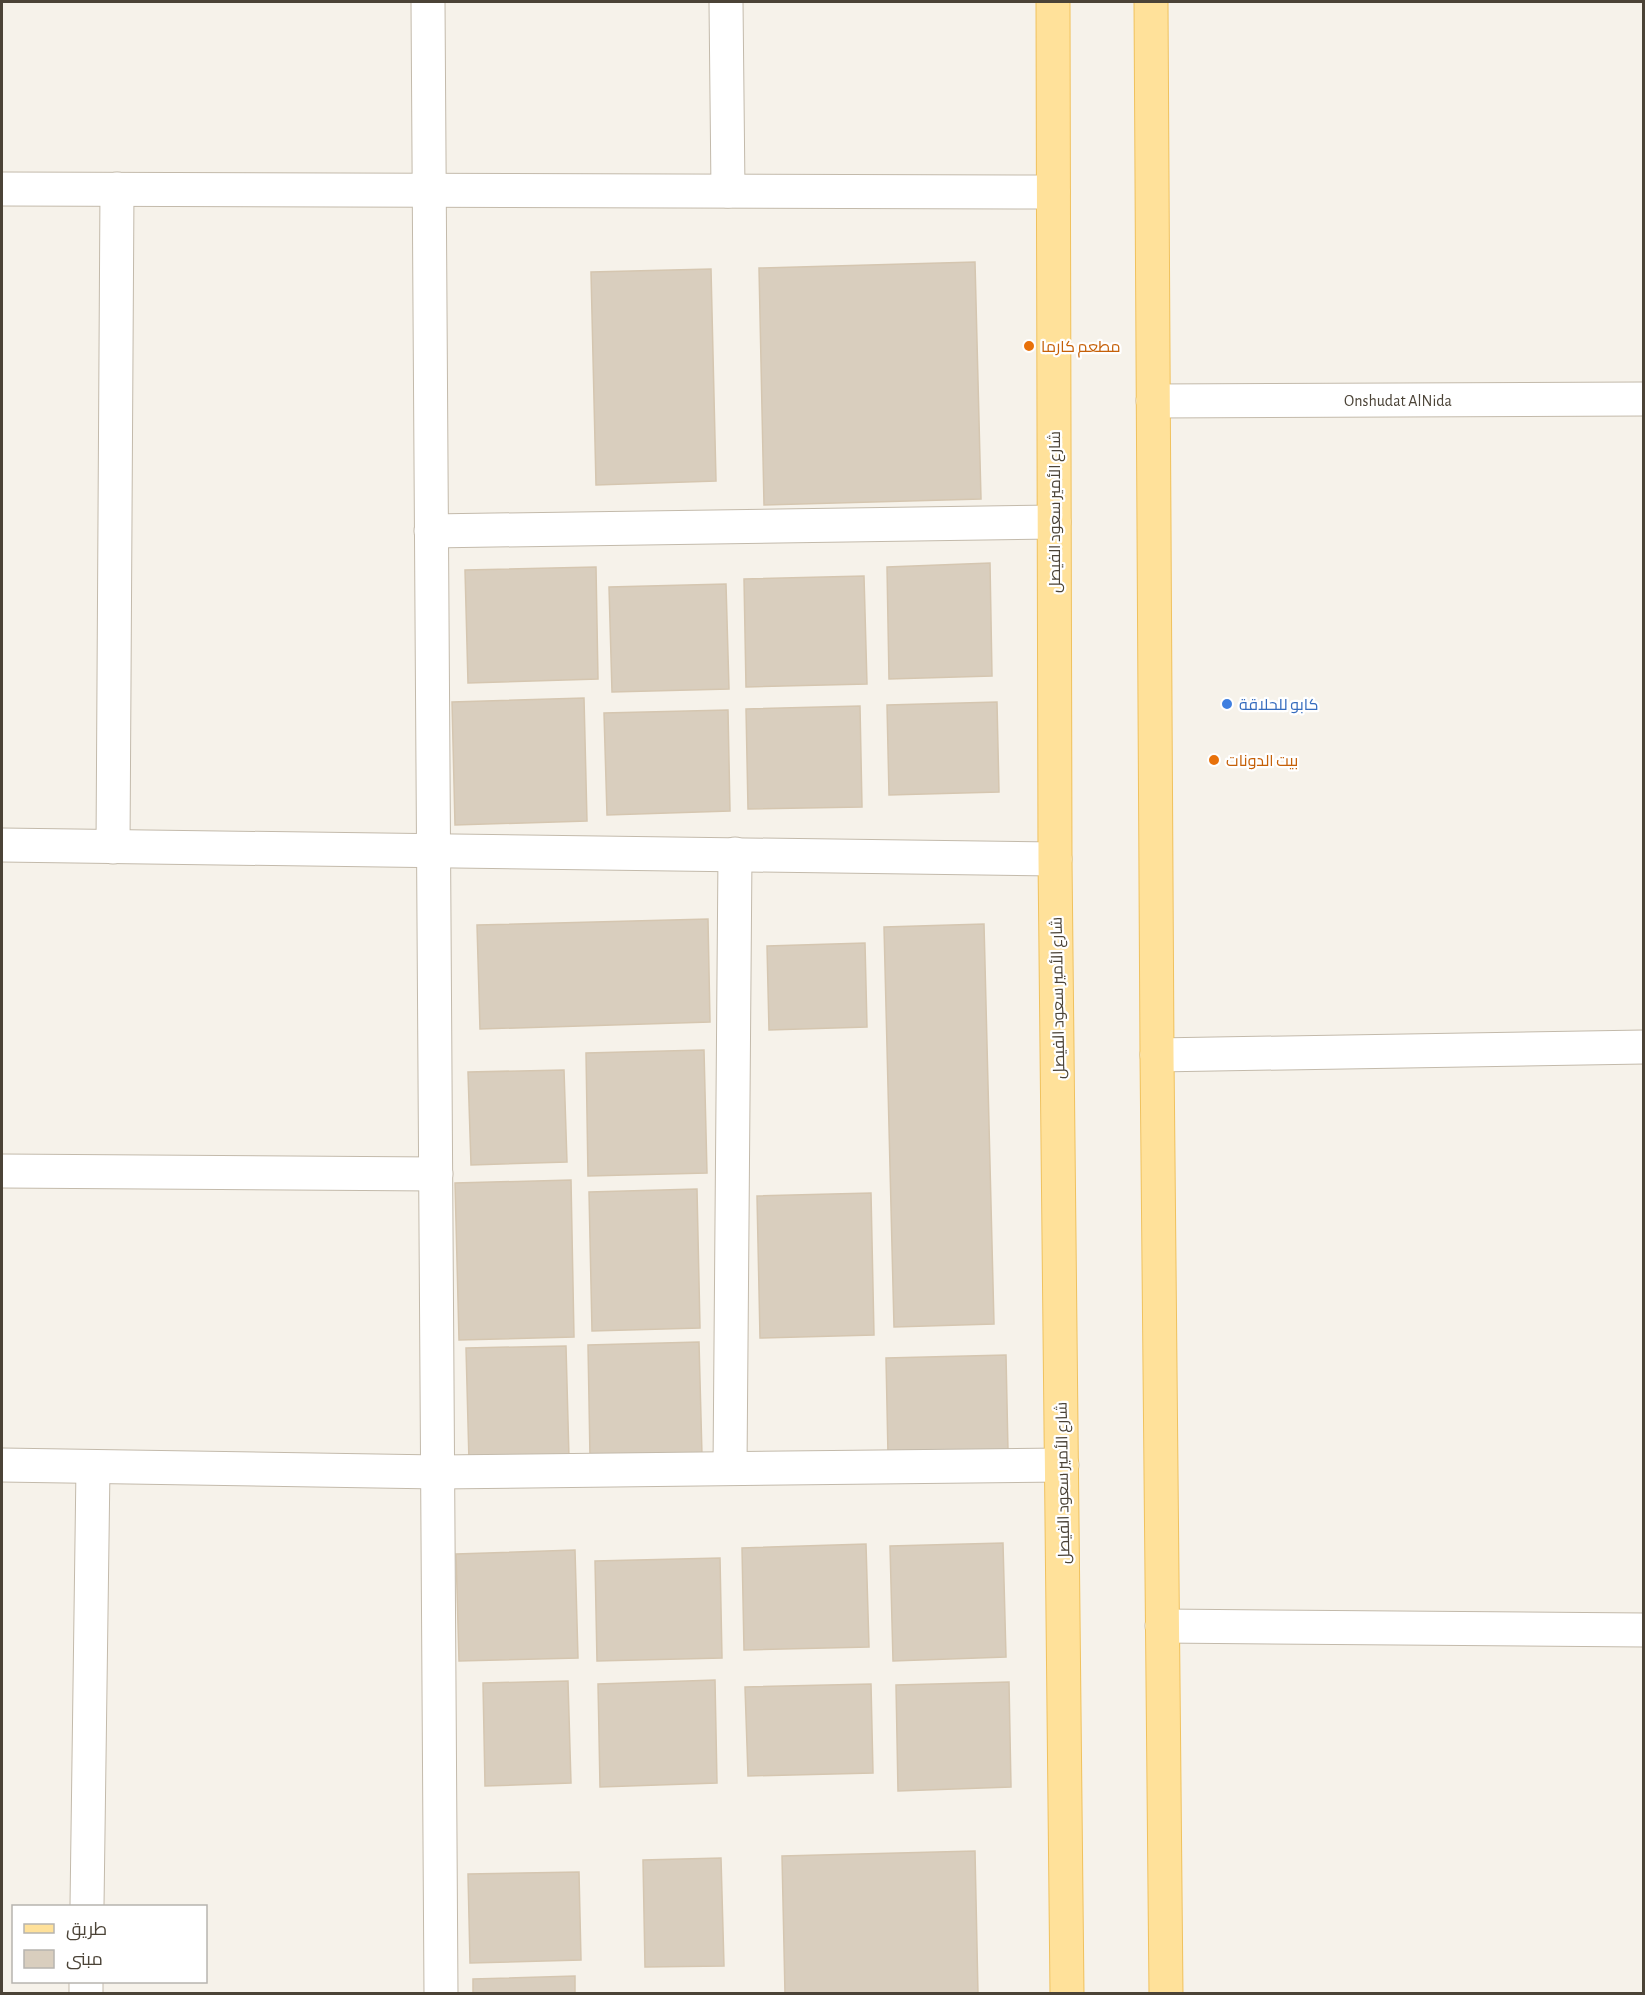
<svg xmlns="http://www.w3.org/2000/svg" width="1645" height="1995" font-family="'Alegreya Sans',Cairo,sans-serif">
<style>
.building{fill:#d9cebe;stroke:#d5c6b0;stroke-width:1.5}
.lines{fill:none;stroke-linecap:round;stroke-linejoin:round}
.minor-casing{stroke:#c3baab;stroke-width:35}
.major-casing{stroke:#f0c25e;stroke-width:35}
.minor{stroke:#fff;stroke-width:33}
.major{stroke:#ffe19a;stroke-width:33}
.food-dot{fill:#e8710a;stroke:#fff;stroke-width:2}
.shop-dot{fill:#3f7fe0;stroke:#fff;stroke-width:2}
.labels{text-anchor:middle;stroke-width:4.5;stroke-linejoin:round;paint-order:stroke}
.food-label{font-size:16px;fill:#c56008;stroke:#fff;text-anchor:start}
.street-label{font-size:16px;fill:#4b4337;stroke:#fff}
.shop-label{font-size:16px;fill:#366cbe;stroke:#fff;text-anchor:start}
</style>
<rect width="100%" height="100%" fill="#f6f2ea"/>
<g class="building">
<polygon points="975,262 981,499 764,505 759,268"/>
<polygon points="711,269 716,481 596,485 591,272"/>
<polygon points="990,563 992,676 889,679 887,567"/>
<polygon points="596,567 598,679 468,683 465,570"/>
<polygon points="864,576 867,684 746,687 744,579"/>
<polygon points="726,584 729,689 612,692 609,587"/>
<polygon points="584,698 587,821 455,825 452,702"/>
<polygon points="997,702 999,792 889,795 887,705"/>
<polygon points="860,706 862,807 748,809 746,709"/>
<polygon points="728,710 730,811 607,815 604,713"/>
<polygon points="708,919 710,1022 480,1029 477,925"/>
<polygon points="984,924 994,1324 894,1327 884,927"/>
<polygon points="865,943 867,1027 769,1030 767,946"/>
<polygon points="704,1050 707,1173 588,1176 586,1053"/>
<polygon points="564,1070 567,1162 471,1165 468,1072"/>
<polygon points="571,1180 574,1337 459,1340 455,1183"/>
<polygon points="697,1189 700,1328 592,1331 589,1192"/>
<polygon points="871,1193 874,1335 760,1338 757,1196"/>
<polygon points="699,1342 702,1455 590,1457 588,1345"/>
<polygon points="566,1346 569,1458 469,1461 466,1348"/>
<polygon points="1006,1355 1008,1451 888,1455 886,1358"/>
<polygon points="1003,1543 1006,1657 893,1661 890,1546"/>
<polygon points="866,1544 869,1647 744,1650 742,1548"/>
<polygon points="575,1550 578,1658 459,1661 456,1554"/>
<polygon points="720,1558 722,1658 597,1661 595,1561"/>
<polygon points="715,1680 717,1783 600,1787 598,1684"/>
<polygon points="568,1681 571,1783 485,1786 483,1683"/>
<polygon points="1009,1682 1011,1787 898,1791 896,1685"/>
<polygon points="871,1684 873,1773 748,1776 745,1687"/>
<polygon points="975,1851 978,1994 785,1994 782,1856"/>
<polygon points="721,1858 724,1966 645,1967 643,1860"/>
<polygon points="579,1872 581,1960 470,1963 468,1874"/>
<polygon points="575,1976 575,1994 473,1994 473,1979"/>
</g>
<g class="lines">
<defs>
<g id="minor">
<polyline points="428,2 441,1994"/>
<polyline points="726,2 728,191"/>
<polyline points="2,189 1053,192"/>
<polyline points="1153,401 1644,399"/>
<polyline points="431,531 1054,522"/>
<polyline points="2,845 1055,859"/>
<polyline points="113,847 117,189"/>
<polyline points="1157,1055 1644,1047"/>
<polyline points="2,1171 436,1174"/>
<polyline points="2,1465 438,1472 1062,1465"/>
<polyline points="730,1468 735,854"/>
<polyline points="1162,1626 1644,1630"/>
<polyline points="87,1906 93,1467"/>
<polyline points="86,1994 86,1982"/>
</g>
<g id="major">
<polyline points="1053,2 1055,859 1067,1994"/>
<polyline points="1151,2 1157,1055 1166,1994"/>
</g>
</defs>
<use href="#minor" class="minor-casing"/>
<use href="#major" class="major-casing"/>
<use href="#minor" class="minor"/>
<use href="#major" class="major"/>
</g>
<g class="food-dot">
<circle cx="1029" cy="346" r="6"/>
<circle cx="1214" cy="760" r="6"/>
</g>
<circle class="shop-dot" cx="1227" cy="704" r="6"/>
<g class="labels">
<g class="food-label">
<text x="1041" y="352">مطعم كارما</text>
<text x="1226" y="766">بيت الدونات</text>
</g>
<g class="street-label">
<text x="1398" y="406">Onshudat AlNida</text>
<text transform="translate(1054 512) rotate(-90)" y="6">شارع الأمير سعود الفيصل</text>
<text transform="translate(1057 998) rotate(-91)" y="6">شارع الأمير سعود الفيصل</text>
<text transform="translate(1062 1483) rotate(-91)" y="6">شارع الأمير سعود الفيصل</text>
</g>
<g class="shop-label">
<text x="1239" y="710">كابو للحلاقة</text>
</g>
</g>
<rect width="1645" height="1995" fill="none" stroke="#4b4337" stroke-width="6"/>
<rect x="12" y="1905" width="195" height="78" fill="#ffffff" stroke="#b7b4af" stroke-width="1.5"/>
<rect x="24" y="1924" width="30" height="9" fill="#ffe19a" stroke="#b7b4af" stroke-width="1.5"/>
<text x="66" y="1935" font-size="18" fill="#4b4337">طريق</text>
<rect x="24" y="1950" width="30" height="18" fill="#d9cebe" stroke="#b7b4af" stroke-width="1.5"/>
<text x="66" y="1965" font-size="18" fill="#4b4337">مبنى</text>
</svg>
